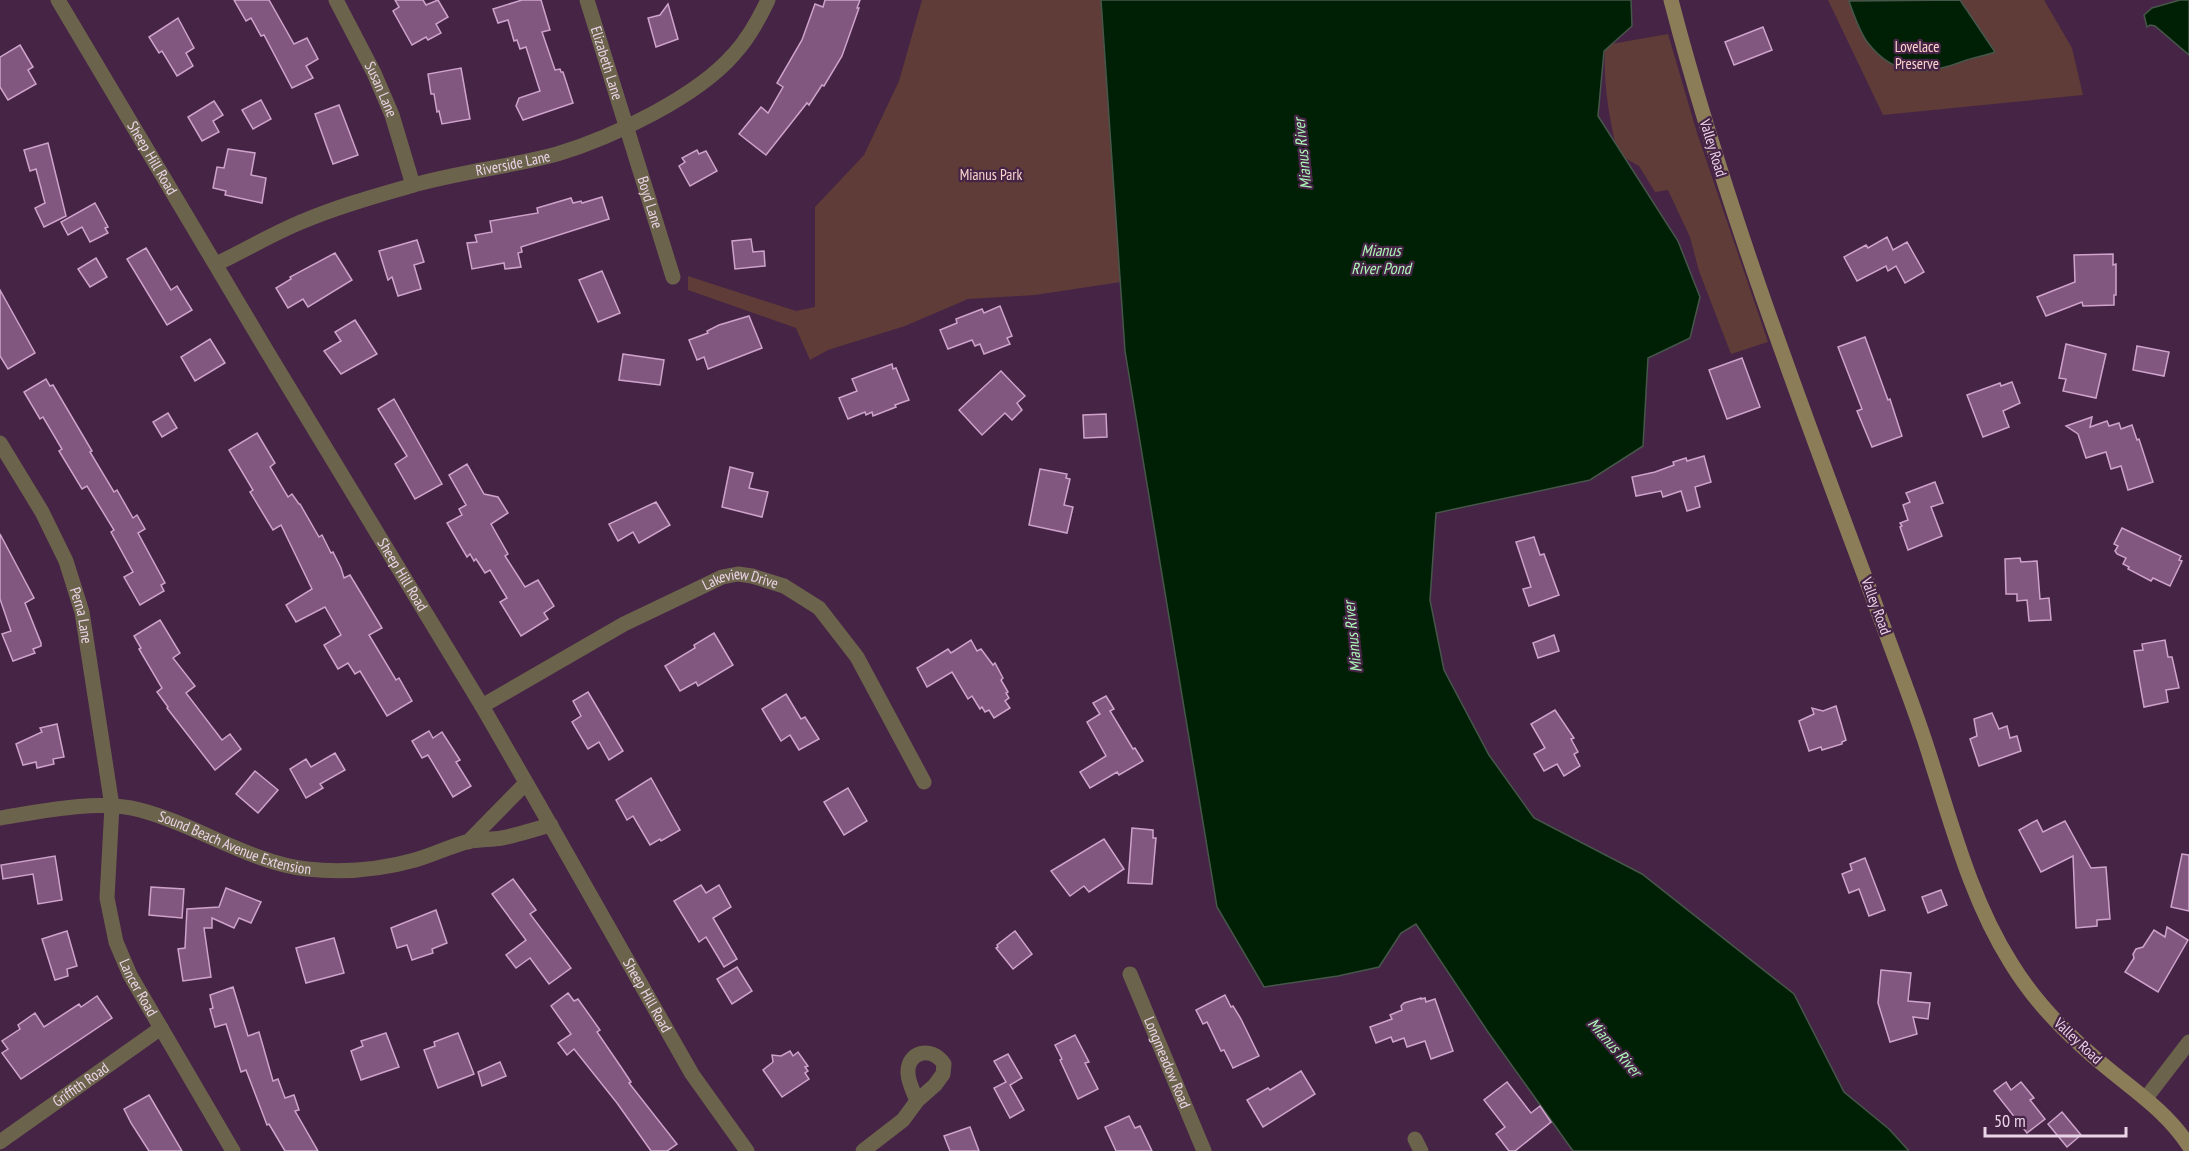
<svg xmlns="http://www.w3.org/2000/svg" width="2189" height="1151" font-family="'PT Sans Narrow',sans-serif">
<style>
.green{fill:#5f3c37}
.water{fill:#002006;stroke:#46564a;stroke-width:1.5}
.building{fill:#82577f;stroke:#cea3cb;stroke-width:1.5}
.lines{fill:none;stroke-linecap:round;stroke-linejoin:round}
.minor{stroke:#6c634c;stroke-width:15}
.tertiary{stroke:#6c634c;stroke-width:15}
.secondary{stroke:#8c7d59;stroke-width:15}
.labels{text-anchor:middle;stroke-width:4.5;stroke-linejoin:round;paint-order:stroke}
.park-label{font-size:15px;fill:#fad3cd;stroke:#462445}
.street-label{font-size:15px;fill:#ead4e8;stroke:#462445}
.water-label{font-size:16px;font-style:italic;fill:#adf6b8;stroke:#462445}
</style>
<rect width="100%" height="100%" fill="#462445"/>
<g class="green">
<polygon points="922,0 1103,0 1121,282 1035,295 968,299 905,326 828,350 810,360 796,328 688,290 688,276 796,311 815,307 815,207 864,155 899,81"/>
<polygon points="1828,0 2044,0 2072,48 2083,95 1883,115"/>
<path d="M1668 34 1697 133 1768 342 1731 354 1699 271 1690 237 1668 190 1655 192 1639 166 1618 154C1609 119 1603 82 1605 45Z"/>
</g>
<g class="water">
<polygon points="1101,0 1631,0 1632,26 1604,51 1598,116 1678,241 1700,297 1690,338 1648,358 1643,446 1590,480 1436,513 1430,600 1444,670 1489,755 1534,818 1642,874 1794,994 1844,1092 1889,1129 1909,1151 1573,1151 1488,1032 1416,924 1401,933 1379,967 1338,976 1264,987 1217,907 1125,351"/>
<path d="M1960 0 1995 52C1985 56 1974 57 1964 61 1927 75 1895 78 1868 43 1859 31 1854 15 1849 1Z"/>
<polygon points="2180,0 2189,0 2189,55 2155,26 2150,25 2147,27 2144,15 2152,8"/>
</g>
<g class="building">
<polygon points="234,0 269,0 294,44 307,38 318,59 306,66 313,78 292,88 264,35 261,36 251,18 246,21"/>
<polygon points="395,0 423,0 426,5 438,0 448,17 436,24 441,33 428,40 426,37 412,45 393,11 399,7"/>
<polygon points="522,0 541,0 550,30 542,32 555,70 560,69 561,72 563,72 573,103 523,120 516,106 519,98 540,91 526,47 520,49 517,40 514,41 508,20 498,23 493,9"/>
<polygon points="825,0 860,0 857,8 859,8 842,56 824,86 822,85 809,105 807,103 766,155 739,134 761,107 768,113 783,87 777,83 802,40 815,4 823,7"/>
<polygon points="668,4 678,39 656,47 648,18 660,15"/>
<polygon points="178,18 194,48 186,53 193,66 177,76 162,51 159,53 149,37"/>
<polygon points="1763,27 1772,50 1734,65 1725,42"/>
<polygon points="20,45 33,67 28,70 36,84 8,100 0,87 0,57"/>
<polygon points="461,68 470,119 442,124 439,111 437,112 434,94 431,94 428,74"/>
<polygon points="261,100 271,119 253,129 242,110"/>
<polygon points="214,101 223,115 213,121 219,132 202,141 188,117"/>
<polygon points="339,105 358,155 333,164 315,114"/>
<polygon points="48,143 66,216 44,227 35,208 45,203 36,169 30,171 24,150"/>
<polygon points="228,149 255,153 251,175 266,178 262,203 225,195 226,191 213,188 217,167 224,168"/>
<polygon points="697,150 699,154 706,151 717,171 690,186 679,166 685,162 682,158"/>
<polygon points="602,197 609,219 521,247 522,252 518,253 521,267 505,269 504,263 472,269 467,243 477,242 475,235 492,232 490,221 538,213 537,208 571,198 573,203 581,201 582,203"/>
<polygon points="95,203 108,227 105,228 108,233 90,242 82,227 68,235 61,222"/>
<polygon points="1887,237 1893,250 1907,242 1924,272 1905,283 1896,266 1888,271 1886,266 1857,281 1844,257 1866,245 1868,248"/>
<polygon points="751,239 753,252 764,251 765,266 735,269 732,241"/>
<polygon points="417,240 424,262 414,265 421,289 398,296 392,277 388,280 379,251"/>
<polygon points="146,248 171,290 177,286 192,310 167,325 127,259"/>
<polygon points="335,253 352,280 308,307 303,299 288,308 276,288 291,279 290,277"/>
<polygon points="2113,254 2113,265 2116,264 2116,295 2114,295 2114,305 2083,306 2082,302 2046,316 2037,297 2075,282 2074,255"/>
<polygon points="96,258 107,277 90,287 78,269"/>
<polygon points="602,271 620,313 598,322 579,280"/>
<polygon points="0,290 35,353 8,369 0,356"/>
<polygon points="1000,306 1012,336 1007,338 1010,344 984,354 980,344 975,346 972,340 948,349 940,330 957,323 956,319 982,309 984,313"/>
<polygon points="749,316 762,348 708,369 704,357 697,360 689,340 708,333 707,331 719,325"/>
<polygon points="355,320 377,354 341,374 324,351 341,341 335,332"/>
<polygon points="1865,337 1888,400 1890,399 1902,436 1872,447 1857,411 1862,409 1838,347"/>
<polygon points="210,339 225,363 195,381 181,357"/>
<polygon points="2066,344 2106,354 2096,398 2063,391 2066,379 2059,378"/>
<polygon points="2137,346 2169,352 2164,376 2133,370"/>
<polygon points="623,354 664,360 660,385 619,380"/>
<polygon points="1742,358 1760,407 1727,419 1709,370"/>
<polygon points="892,364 893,369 896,368 909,400 895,405 896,407 873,416 872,412 866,415 865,412 848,419 839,398 857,391 852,379"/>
<polygon points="1001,371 1025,396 1017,403 1022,410 1012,420 1005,413 982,435 959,410"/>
<polygon points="46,379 50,386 53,385 92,451 90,452 114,492 117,490 133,518 137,515 145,529 138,533 165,583 161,585 164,591 140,605 124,577 133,572 111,532 114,530 87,486 82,489 59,451 62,449 43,417 40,419 24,392"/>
<polygon points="2012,382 2020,403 2003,411 2009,427 1983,437 1967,395 2000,383 2001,386"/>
<polygon points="394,399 442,484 415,499 395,464 407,456 378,409"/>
<polygon points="168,413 177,428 162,437 153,422"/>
<polygon points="1106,414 1107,437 1084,438 1083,415"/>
<polygon points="2092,417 2090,427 2107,421 2109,426 2119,423 2121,429 2132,425 2137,440 2139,439 2153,482 2128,490 2121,466 2111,469 2106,452 2086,458 2078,434 2066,426"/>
<polygon points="257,433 275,463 270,467 288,497 292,494 299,504 300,504 319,537 322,535 331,553 333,552 341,568 344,578 350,575 382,628 369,635 396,680 399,678 412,701 387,716 360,671 355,674 348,663 338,669 324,645 341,635 325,607 296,622 286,605 312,589 281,525 273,530 250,492 253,490 229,450"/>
<polygon points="1704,456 1711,482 1695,487 1700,507 1687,511 1681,491 1663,497 1661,491 1636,496 1632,477 1655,472 1674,465 1673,462 1686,458 1687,461"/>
<polygon points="467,464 484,494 498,497 508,513 491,524 508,554 505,556 525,587 538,580 554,606 544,613 548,619 521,636 500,602 507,598 490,570 485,573 476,559 474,561 470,554 467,557 447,523 462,515 459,509 466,505 449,475"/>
<polygon points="730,467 753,473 749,488 768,492 762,517 722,507"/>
<polygon points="1040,469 1067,474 1066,478 1070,479 1064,505 1073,507 1067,533 1029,525"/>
<polygon points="1935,482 1943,503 1931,507 1942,536 1908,550 1900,527 1902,526 1900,523 1908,520 1903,505 1910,502 1906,493"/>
<polygon points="656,502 670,525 639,543 633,532 618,541 609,524"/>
<polygon points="2122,528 2181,556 2179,560 2182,561 2170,586 2153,578 2151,581 2128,569 2129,567 2123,564 2126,558 2117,554 2115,551 2118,546 2114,544"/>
<polygon points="0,534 34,598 25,603 41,643 41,646 33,649 35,653 13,661 2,634 11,631 0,599"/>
<polygon points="1534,537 1540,555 1544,554 1559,595 1529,606 1523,589 1531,587 1516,542"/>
<polygon points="2020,558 2021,562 2037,561 2040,599 2049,598 2051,620 2029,621 2027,600 2017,601 2017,594 2006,594 2005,559"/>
<polygon points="160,620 180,653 173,658 195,686 186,693 222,740 230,734 241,749 215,770 167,708 168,707 157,692 162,688 139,649 141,648 134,636"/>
<polygon points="714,633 733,665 698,686 696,682 680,691 665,666 695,648 694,645"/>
<polygon points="1554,635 1559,651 1538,658 1533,643"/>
<polygon points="971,640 977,651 981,649 993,665 995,663 1003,678 1001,680 1008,692 1006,693 1009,698 1005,701 1010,708 994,718 989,710 985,712 982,707 980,709 972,696 968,699 952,672 927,687 917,668 948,649 951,653"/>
<polygon points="2165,640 2168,657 2172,657 2179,688 2166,690 2168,702 2144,707 2134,651 2143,650 2142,644"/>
<polygon points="588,692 623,751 609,760 599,742 588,749 572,722 581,716 573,701"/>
<polygon points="786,694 801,719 805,717 819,739 799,750 790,735 781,741 762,709"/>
<polygon points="1106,696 1114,709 1110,711 1133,749 1135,748 1143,761 1119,775 1117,772 1090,788 1080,772 1106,756 1087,722 1100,714 1093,703"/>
<polygon points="1836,706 1846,740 1842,742 1842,744 1822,750 1821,747 1809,751 1799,721 1814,714 1812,708 1823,711"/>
<polygon points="1555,710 1574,738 1571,739 1578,752 1574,754 1580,766 1564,776 1557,764 1544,771 1534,754 1545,748 1531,724"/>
<polygon points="1992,713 1999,729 2007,726 2010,738 2017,736 2021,751 1979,766 1970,739 1977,736 1974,719"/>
<polygon points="57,724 64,757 53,759 54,764 37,768 36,762 23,765 16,744 42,732 40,728"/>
<polygon points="429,731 433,738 442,732 460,760 456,762 471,786 453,797 428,755 422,758 412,741"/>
<polygon points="335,753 345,770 320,784 323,788 306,798 290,769 306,759 311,767"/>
<polygon points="255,771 278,790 258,813 236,794"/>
<polygon points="651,778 680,830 661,841 660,839 650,845 633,816 627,820 616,800"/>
<polygon points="848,788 867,821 844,835 824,802"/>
<polygon points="2037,820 2043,832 2065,821 2091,868 2106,867 2110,919 2097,920 2097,926 2076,928 2073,856 2041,872 2019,830"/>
<polygon points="1132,828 1153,830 1153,838 1156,838 1152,884 1128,883"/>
<polygon points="1104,839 1124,869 1089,892 1084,886 1070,896 1051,871"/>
<polygon points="2182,854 2189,855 2189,911 2171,907"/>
<polygon points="55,856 62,900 38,904 33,874 3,879 1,865"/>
<polygon points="1865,858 1885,910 1869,916 1859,889 1849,893 1842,874 1852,870 1850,864"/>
<polygon points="513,879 536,910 530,914 571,968 549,984 530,958 516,968 506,955 526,940 492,894"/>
<polygon points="701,885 706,893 719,885 731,907 713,918 737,959 724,967 706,937 699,942 674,901"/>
<polygon points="151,887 184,889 182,918 149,915"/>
<polygon points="226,888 261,902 251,923 239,918 234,928 212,918 212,928 204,928 211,977 183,981 178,949 185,948 187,909 219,907"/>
<polygon points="1941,890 1947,905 1928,913 1922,897"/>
<polygon points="436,910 447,943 432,949 433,953 412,960 407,945 397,948 391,928"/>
<polygon points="2167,927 2188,940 2158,992 2125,972 2134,958 2133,954 2136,949 2143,947 2154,930 2165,937"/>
<polygon points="67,931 77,966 67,969 68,976 55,980 42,939"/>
<polygon points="1015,931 1032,954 1013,969 996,948 998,947 997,945"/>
<polygon points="334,938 344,973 306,983 296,948"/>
<polygon points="737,967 752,991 732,1004 717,979"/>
<polygon points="1881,970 1911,973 1908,1001 1930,1003 1928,1019 1913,1017 1917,1034 1890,1042 1878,1003"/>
<polygon points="233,987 248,1036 259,1032 273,1081 278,1079 285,1098 294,1095 299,1110 295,1111 318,1151 285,1151 269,1124 267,1125 246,1070 241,1072 226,1024 215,1027 210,1009 213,1008 210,995"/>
<polygon points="568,993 574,1001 578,999 600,1030 597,1032 621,1067 631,1082 629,1083 677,1144 667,1151 651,1151 617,1103 574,1049 567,1055 558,1043 571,1034 551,1006"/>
<polygon points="1225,995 1231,1007 1233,1006 1241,1019 1259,1056 1233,1068 1224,1050 1221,1051 1207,1022 1203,1024 1196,1010"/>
<polygon points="97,996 112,1018 21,1079 2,1053 8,1049 2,1041 20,1029 18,1025 35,1013 44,1027 79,1004 81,1007"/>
<polygon points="1421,998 1421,999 1425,998 1426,1002 1435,999 1453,1051 1431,1059 1425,1041 1407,1047 1404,1038 1393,1042 1391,1037 1376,1043 1370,1027 1392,1019 1390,1015 1402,1010 1401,1006 1404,1003"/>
<polygon points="386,1033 399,1067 361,1080 351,1051 363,1046 361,1041"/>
<polygon points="458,1033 474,1074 438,1088 424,1050 435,1046 434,1042"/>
<polygon points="1075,1035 1089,1062 1085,1063 1098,1089 1078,1099 1060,1060 1062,1059 1055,1045"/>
<polygon points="790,1051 793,1056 798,1052 808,1066 805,1067 808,1071 805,1073 809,1079 782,1097 763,1070 773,1062 772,1055 781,1056"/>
<polygon points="1008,1054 1022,1078 1010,1085 1024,1110 1010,1118 994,1088 1006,1082 994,1061"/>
<polygon points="500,1062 506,1076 482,1086 478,1072"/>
<polygon points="1301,1071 1315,1094 1263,1127 1247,1100 1268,1088 1270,1090"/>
<polygon points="1507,1082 1531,1113 1540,1106 1551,1122 1515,1151 1509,1151 1496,1134 1505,1127 1484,1100"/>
<polygon points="2006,1082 2011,1090 2021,1082 2034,1098 2030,1100 2045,1119 2027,1133 1994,1091"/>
<polygon points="149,1095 182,1151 149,1151 131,1123 124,1109"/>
<polygon points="2062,1112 2081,1135 2067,1147 2048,1124"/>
<polygon points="1129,1116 1135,1128 1140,1126 1152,1151 1116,1151 1105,1127"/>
<polygon points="970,1127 979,1151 950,1151 944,1136"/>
</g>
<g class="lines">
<g class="minor">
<path id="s1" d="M58 0 268 353 482 706 539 805"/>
<path id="s2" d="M336 0 374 73 392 115 413 185"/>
<path id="s3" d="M587 0 673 277"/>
<path id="s4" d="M216 264C246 250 275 232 306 220 339 206 375 196 410 186 458 172 509 167 557 154 611 138 697 97 734 54 748 39 759 19 768 0"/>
<path id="s5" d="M0 443 42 512 66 561 82 612 112 806 107 898 116 942 130 975 233 1151"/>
<path id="s6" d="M482 706 624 624 691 592 722 577 738 574 752 576 784 586 819 608 857 657 924 782"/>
<path id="s7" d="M1130 974 1204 1151"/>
<polyline points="2146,1098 2189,1042"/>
<polyline points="1415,1139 1421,1151"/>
<path id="s8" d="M0 1142 161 1028"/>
<path d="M863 1151 903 1120 917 1101 935 1085 943 1074 944 1064C931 1045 907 1052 908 1073 908 1082 914 1093 917 1101"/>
</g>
<g class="tertiary">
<path id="s9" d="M539 805 692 1074 747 1151"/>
<path id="s10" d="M0 818C43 811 97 799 140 810 195 824 251 863 307 869 343 873 379 870 415 860 432 855 449 847 466 842 478 839 490 840 502 838 518 835 535 829 551 825"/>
<polyline points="468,842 526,783"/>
</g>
<path class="secondary" d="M1671 0C1730 226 1816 444 1897 663 1909 695 1921 727 1931 760 1953 829 1972 901 2011 963 2036 1004 2069 1037 2106 1067 2136 1092 2167 1112 2189 1146"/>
</g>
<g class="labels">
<g class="park-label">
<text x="1917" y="52">Lovelace<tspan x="1917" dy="17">Preserve</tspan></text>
<text x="991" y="180">Mianus Park</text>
</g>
<g class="street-label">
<text dy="5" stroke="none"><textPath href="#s3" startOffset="66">Elizabeth Lane</textPath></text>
<text dy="5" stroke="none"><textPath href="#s2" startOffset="100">Susan Lane</textPath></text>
<text transform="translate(1713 148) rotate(73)" y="5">Valley Road</text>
<text dy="5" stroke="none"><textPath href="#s1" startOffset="184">Sheep Hill Road</textPath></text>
<text dy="5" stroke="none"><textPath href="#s4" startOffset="315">Riverside Lane</textPath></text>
<text dy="5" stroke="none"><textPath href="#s3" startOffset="212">Boyd Lane</textPath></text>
<text dy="5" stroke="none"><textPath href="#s1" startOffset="670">Sheep Hill Road</textPath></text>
<text dy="5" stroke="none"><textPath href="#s6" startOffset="291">Lakeview Drive</textPath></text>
<text transform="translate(1876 606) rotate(70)" y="5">Valley Road</text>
<text dy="5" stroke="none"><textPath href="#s5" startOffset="192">Perna Lane</textPath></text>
<text dy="5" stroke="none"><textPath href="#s10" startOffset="242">Sound Beach Avenue Extension</textPath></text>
<text dy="5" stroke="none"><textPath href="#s5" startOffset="573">Lancer Road</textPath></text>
<text dy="5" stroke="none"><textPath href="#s9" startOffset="219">Sheep Hill Road</textPath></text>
<text transform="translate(2078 1041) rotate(43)" y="5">Valley Road</text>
<text dy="5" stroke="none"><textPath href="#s7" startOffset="96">Longmeadow Road</textPath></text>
<text dy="5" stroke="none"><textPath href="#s8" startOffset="99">Griffith Road</textPath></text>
</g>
<g class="water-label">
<text transform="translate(1302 154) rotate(-96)" y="6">Mianus River</text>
<text x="1381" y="256">Mianus<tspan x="1381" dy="18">River Pond</tspan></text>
<text transform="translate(1352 637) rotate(-96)" y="6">Mianus River</text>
<text transform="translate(1615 1047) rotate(49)" y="6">Mianus River</text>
</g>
</g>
<path d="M1985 1127v9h141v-9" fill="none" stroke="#ead4e8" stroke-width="3"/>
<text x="1994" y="1127" font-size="18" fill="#ead4e8" stroke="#462445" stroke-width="4.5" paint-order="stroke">50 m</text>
</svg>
